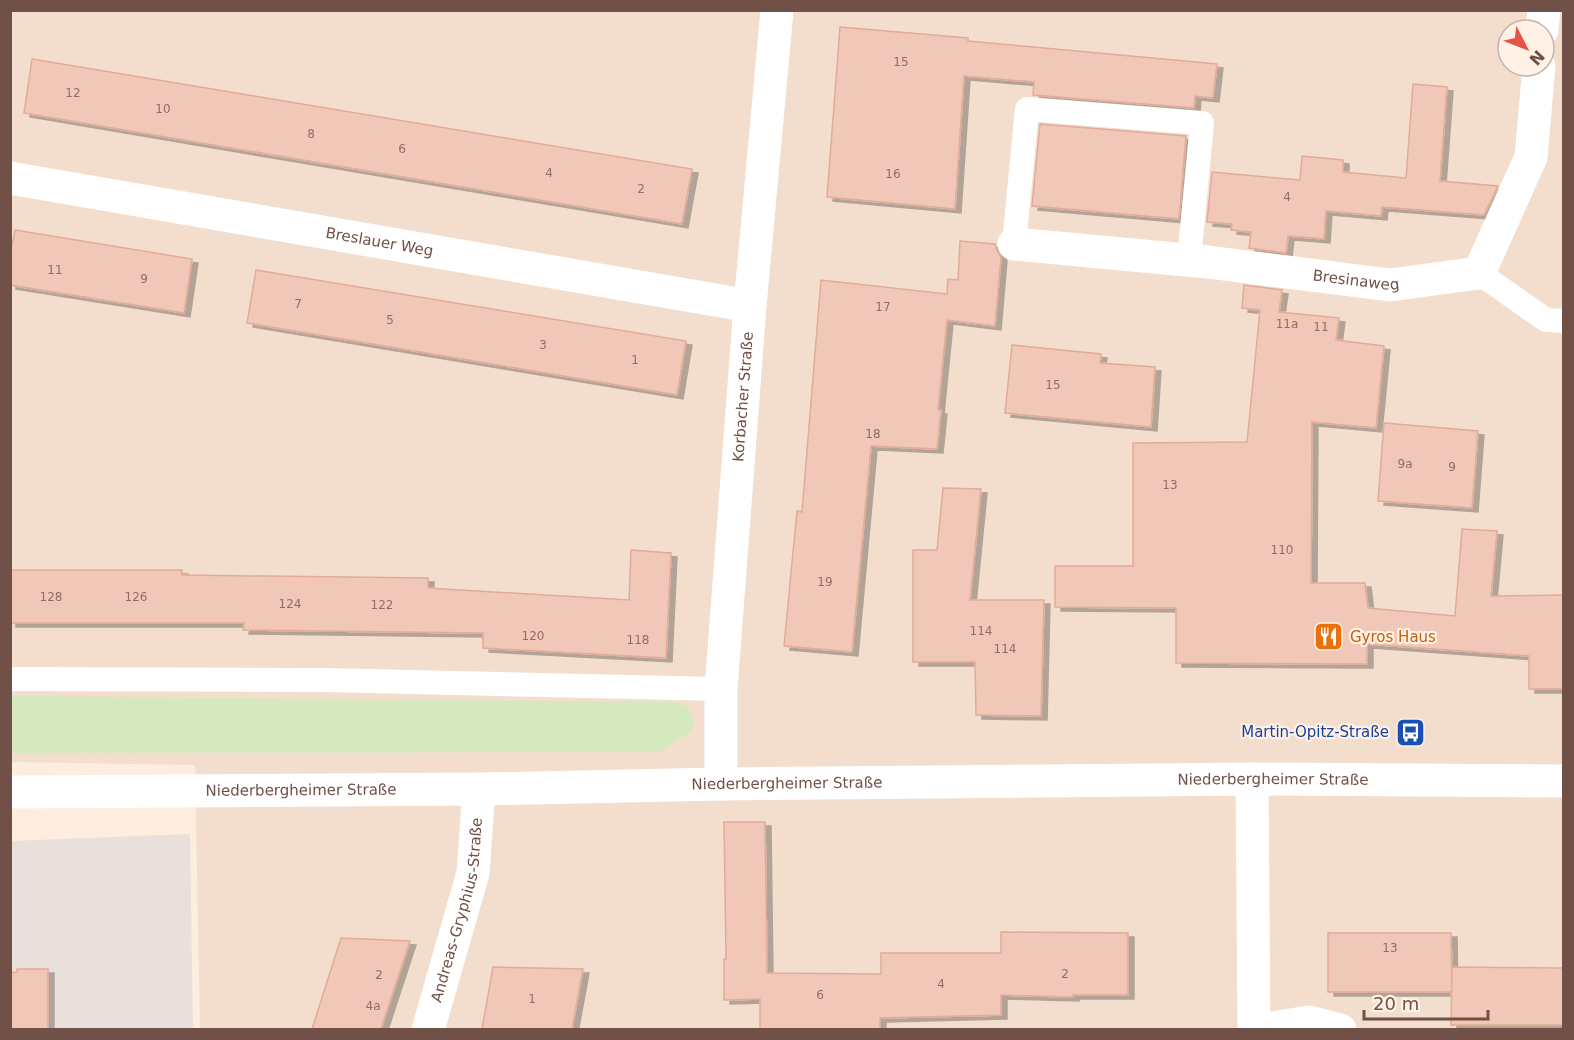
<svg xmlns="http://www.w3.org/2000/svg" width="1574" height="1040" font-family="'DejaVu Sans',sans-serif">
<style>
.residential{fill:#f3dece;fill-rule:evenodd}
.industrial{fill:#eae0db}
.green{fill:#d5e8be}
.building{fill:#f1c7b7;stroke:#e3ab97;stroke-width:1.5;filter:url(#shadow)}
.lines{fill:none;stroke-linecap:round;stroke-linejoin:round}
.service{stroke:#fff;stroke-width:24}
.minor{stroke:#fff;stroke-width:33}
.secondary{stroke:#fff;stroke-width:33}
.labels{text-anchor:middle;stroke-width:4.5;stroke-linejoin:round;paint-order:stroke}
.number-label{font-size:12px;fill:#916e63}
.street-label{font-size:15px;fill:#715147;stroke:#fff1e5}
.food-label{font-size:15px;fill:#c56008;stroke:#fff1e5;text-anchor:start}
.transit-label{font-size:15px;fill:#164399;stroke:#fff1e5;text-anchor:end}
</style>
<defs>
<filter id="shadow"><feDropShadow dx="6" dy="4" stdDeviation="0" flood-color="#0004"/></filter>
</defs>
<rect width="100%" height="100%" fill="#fceddf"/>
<path class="residential" d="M11 11H1563V1029H200L195 765 11 762ZM1508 30H1544V66H1508Z"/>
<polygon class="industrial" points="190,834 193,1029 11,1029 10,841"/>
<polygon class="green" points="11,696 677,702 688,707 694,721 691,731 660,752 11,753"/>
<g class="building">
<polygon points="840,27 968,38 968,41 1217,64 1213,98 1195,96 1194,108 1033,95 1034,82 964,76 955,209 827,197"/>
<polygon points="32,59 692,169 682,224 24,113"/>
<polygon points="1413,84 1447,87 1440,181 1498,186 1484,215 1382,207 1381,216 1326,211 1324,239 1288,236 1286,253 1249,248 1251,232 1231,230 1232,224 1207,222 1212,172 1300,180 1302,156 1343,160 1343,172 1406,178"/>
<polygon points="1040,124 1186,136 1179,219 1032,206"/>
<polygon points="15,230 192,259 184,313 10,285 10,256"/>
<polygon points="960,241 995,244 997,251 1001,257 995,326 947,320 938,410 941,410 937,449 871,446 852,652 784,646 797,511 802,512 821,280 947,294 948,279 958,280"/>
<polygon points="256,270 686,341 677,395 247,323"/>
<polygon points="1244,285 1282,290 1279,312 1339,318 1336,340 1384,346 1376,428 1312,422 1311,583 1365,583 1368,608 1455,616 1462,529 1497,531 1491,596 1563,595 1563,689 1529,689 1529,656 1367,644 1367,664 1176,663 1176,608 1055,607 1055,566 1133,566 1133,443 1247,442 1260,310 1242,308"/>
<polygon points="1012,345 1101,354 1100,363 1155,367 1151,427 1005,413"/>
<polygon points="1384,423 1478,431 1472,508 1378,501"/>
<polygon points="943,488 981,489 970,600 1044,600 1041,716 976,715 975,662 913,662 913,550 937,550"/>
<polygon points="631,550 671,553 666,658 483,648 483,633 243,630 244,623 10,623 10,570 182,570 182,575 428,578 428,588 629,600"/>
<polygon points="724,822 765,822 767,973 881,974 881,953 1001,953 1001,932 1128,933 1128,995 1073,995 1073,997 1001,995 1001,1015 880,1018 880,1029 760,1029 760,999 724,1000 724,959 726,959"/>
<polygon points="1328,933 1451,933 1452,992 1328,992"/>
<polygon points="341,938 410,941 381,1029 312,1029"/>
<polygon points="493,967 583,969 572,1029 482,1029"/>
<polygon points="1452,967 1563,968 1563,1025 1451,1025"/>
<polygon points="17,969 48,969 48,1029 10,1029 10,973 17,972"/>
</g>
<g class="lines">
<g class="service">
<polyline points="1014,244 1027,109 1202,123 1189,260"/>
<polyline points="1479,273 1546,320 1564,321"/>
<polyline points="10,679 323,680 721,689"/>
</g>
<g class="minor">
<polyline points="1542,30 1544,10"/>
<path id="s1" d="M10 178 750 306"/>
<path id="s2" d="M1014 244 1208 262 1390 285 1479 273 1531 157 1539 66"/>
<polyline points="1252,779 1254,1030"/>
<path id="s3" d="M721 784V689L750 306 777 10"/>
<path id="s4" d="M428 1030 473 873 479 789"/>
<polyline points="1261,1030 1309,1022 1340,1030"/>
</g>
<path class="secondary" id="s5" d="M10 792 479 789 721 784 1252 779 1564 781"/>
</g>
<defs>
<symbol id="restaurant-square" viewBox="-11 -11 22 22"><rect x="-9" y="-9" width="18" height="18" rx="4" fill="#e8710a" stroke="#fff1e5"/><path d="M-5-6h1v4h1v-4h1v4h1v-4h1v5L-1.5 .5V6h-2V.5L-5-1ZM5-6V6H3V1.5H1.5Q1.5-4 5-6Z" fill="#fff"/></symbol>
<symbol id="bus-square" viewBox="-11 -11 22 22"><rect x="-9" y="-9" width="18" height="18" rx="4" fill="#1a4fb4" stroke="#fff1e5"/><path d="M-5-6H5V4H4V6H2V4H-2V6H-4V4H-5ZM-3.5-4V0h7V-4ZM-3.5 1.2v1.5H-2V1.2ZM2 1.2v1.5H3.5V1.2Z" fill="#fff"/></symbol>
</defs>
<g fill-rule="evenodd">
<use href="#restaurant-square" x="1312" y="620" width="33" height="33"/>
<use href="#bus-square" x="1394" y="716" width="33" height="33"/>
</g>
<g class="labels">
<g class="number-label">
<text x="901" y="66">15</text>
<text x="73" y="97">12</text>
<text x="163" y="113">10</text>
<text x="311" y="138">8</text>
<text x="402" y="153">6</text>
<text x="549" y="177">4</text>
<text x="893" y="178">16</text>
<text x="641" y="193">2</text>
<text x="1287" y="201">4</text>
<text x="55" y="274">11</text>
<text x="144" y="283">9</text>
<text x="298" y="308">7</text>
<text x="883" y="311">17</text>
<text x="390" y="324">5</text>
<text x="1287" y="328">11a</text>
<text x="1321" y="331">11</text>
<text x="543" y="349">3</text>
<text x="635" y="364">1</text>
<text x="1053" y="389">15</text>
<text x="873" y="438">18</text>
<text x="1405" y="468">9a</text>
<text x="1452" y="471">9</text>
<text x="1170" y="489">13</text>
<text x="1282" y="554">110</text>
<text x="825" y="586">19</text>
<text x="51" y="601">128</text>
<text x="136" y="601">126</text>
<text x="290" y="608">124</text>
<text x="382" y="609">122</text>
<text x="981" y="635">114</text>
<text x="533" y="640">120</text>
<text x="638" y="644">118</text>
<text x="1005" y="653">114</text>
<text x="1390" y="952">13</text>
<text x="1065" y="978">2</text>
<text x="379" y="979">2</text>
<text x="941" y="988">4</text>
<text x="820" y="999">6</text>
<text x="532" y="1003">1</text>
<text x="373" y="1010">4a</text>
</g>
<g class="street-label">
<text dy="5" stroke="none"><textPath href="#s1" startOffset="375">Breslauer Weg</textPath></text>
<text dy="5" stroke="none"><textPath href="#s2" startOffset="344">Bresinaweg</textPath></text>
<text dy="5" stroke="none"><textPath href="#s3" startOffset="388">Korbacher Straße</textPath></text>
<text dy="5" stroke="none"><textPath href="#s5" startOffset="1263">Niederbergheimer Straße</textPath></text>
<text dy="5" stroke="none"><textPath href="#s5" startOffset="777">Niederbergheimer Straße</textPath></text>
<text dy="5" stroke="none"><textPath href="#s5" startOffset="291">Niederbergheimer Straße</textPath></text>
<text dy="5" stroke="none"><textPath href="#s4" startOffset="124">Andreas-Gryphius-Straße</textPath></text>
</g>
<g class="food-label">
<text x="1350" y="642">Gyros Haus</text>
</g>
<g class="transit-label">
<text x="1389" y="737">Martin-Opitz-Straße</text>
</g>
</g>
<rect width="1574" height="1040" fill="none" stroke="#715147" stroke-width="24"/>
<g transform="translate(1526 48) rotate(132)"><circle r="28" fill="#fff1e5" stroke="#c6b1a6" stroke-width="1.5"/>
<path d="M0-4.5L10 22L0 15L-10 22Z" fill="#e65444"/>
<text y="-9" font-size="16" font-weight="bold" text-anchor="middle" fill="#715147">N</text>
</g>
<path d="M1364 1010v9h124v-9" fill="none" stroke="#715147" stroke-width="3"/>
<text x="1373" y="1010" font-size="18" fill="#715147" stroke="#fff1e5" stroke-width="4.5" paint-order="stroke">20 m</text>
</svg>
